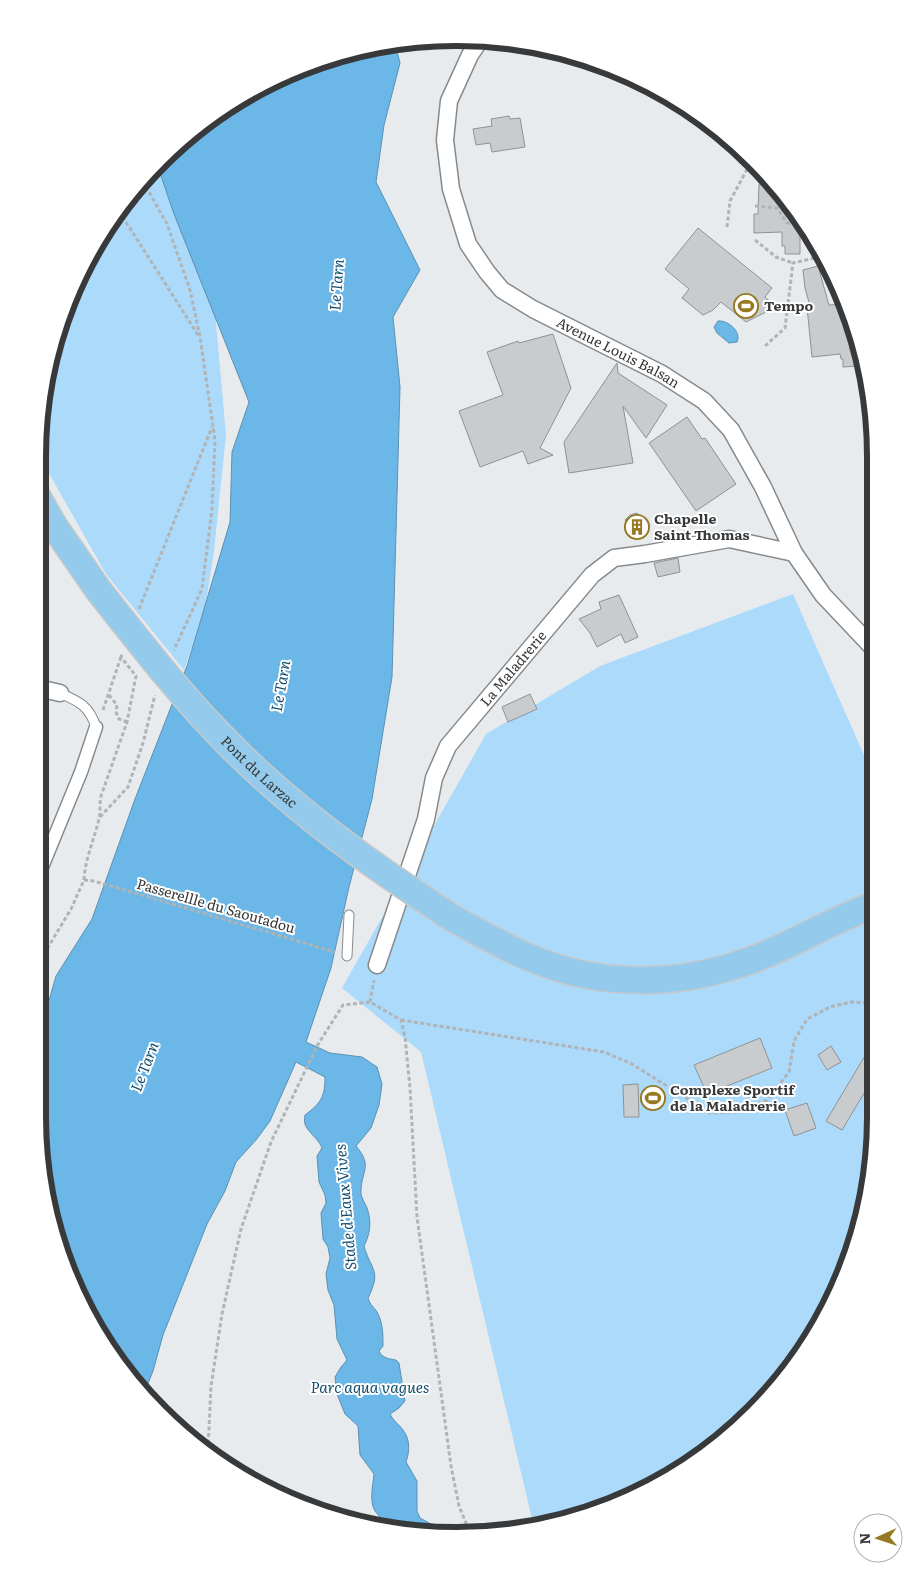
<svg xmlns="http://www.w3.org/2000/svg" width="913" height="1573" font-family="Literata,serif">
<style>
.green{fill:#abdafa}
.water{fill:#6ab7e8;stroke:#5b91b4}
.building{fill:#c8ccce;stroke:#8f9294}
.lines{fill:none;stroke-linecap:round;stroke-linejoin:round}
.service-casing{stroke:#878a8c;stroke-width:11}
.pedestrian-casing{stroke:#878a8c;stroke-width:15}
.minor-casing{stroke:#878a8c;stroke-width:19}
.primary-casing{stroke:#c7c8c8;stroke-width:29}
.path{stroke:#b1b4b6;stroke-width:3;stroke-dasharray:4 2.5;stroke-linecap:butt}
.service{stroke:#fff;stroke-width:9}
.pedestrian{stroke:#fff;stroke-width:12}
.minor{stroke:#fff;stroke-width:16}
.primary{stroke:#94cbed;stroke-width:26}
.primary-bridge-casing{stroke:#c7c8c8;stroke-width:29;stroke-linecap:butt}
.primary-bridge{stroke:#94cbed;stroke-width:26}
.labels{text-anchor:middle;stroke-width:4;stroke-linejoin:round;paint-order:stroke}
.poi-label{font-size:14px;font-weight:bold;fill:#37393a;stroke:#fff;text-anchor:start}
.street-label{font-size:14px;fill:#37393a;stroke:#fff}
.water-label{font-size:15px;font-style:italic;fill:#134e6f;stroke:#fff}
.rim{fill:none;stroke:#37393a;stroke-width:6}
</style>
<rect width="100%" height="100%" fill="#e8ebee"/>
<g class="green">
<polygon points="160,160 213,289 226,435 214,551 205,609 184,670 106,574 38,454 38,429 60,322 108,224"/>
<polygon points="793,594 875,780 875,1144 853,1251 805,1349 733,1432 617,1504 533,1523 421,1052 342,988 486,734 600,666"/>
</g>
<g class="water">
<path d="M395 44 400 63 384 125 376 182 420 270 393 317 400 387 392 677 372 799 349 887 331 968 306 1042 330 1053 362 1057 377 1067 382 1084 379 1105 371 1128 356 1146C374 1167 360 1172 361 1194 362 1199 365 1203 367 1208 372 1222 370 1234 364 1246 371 1271 382 1270 368 1298 370 1305 374 1307 377 1312 383 1322 383 1335 383 1346L379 1351C382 1358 389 1359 396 1360L399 1363 405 1401 399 1408 390 1414C393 1421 399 1424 403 1430 410 1439 410 1451 406 1462L417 1481V1511L420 1518 431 1524 434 1530 385 1525C382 1519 379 1516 375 1511 369 1502 373 1485 374 1474L360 1455 358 1426 345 1414 337 1394 335 1377 341 1367 347 1360 337 1339 334 1305 328 1290 326 1274 330 1258 328 1247 323 1239 321 1213 326 1203 325 1195 319 1182 317 1156 322 1148C317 1135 301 1130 305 1115 321 1103 325 1097 325 1077L296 1062 270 1121 256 1140 236 1162 225 1191 207 1224 163 1335 153 1371 145 1391 124 1371 60 1251 38 1116V1039L56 976 92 919 135 799 187 666 230 522 232 452 249 402 174 214 157 164 223 108 296 70 374 46Z"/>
<path d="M718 321C728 320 742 332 737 342L729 343 717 333 714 327Z"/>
</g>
<g class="building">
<polygon points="509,116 510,119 520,118 525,147 492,152 490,143 476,145 473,129 492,126 491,119"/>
<polygon points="759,184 771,184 800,221 800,254 785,254 785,246 782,246 782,232 754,233 754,214 758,214"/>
<polygon points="698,228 772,288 765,297 774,305 766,312 746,322 721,302 713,310 703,315 682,298 689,289 665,269"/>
<polygon points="818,266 829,305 845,304 853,322 858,347 858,366 843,367 843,359 841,359 840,354 812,357 807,307 810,306 805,288 803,270"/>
<polygon points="553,334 571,388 540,448 553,455 528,464 523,451 480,467 459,411 503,395 487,352 518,341 519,343"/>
<polygon points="617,363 618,373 667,405 646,438 623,406 633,463 569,473 564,442"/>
<polygon points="687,417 702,439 705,438 736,484 696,511 649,443"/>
<polygon points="637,513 648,531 636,538 625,520 630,515"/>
<polygon points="678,558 680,572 658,577 654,563"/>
<polygon points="619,595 638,637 625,643 621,634 597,647 590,633 579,619 601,609 599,602"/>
<polygon points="530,694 537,709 508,722 502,707"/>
<polygon points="760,1038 772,1068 707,1094 694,1065"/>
<polygon points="875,1039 875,1088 869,1085 842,1130 826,1121"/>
<polygon points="831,1046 841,1062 827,1070 818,1055"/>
<polygon points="638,1084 639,1117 624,1117 623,1085"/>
<polygon points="807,1103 816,1128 794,1136 785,1110"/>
</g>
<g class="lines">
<defs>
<g id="service">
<path d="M60 693C80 702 89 706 96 727"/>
<polyline points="347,956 349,915"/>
</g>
<polyline id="pedestrian" points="38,877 81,772 96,727"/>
<g id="minor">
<path id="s1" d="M480 40 470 55 449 101 445 140 451 189 468 244 487 272 502 290 533 309 662 374 704 401 731 430 763 487 794 553 823 595 875 650"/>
<polyline points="38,688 60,693"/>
<path id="s2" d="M377 965 426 819 434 778 448 746 592 575 614 558 645 554 729 539 794 553"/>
</g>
<g id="primary">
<polyline points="38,498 54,526 99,591"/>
<path d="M454 919C478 932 502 946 528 957 600 988 681 987 754 959 795 944 833 919 875 905"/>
</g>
</defs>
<use href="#service" class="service-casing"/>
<use href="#pedestrian" class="pedestrian-casing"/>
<use href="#minor" class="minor-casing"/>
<use href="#primary" class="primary-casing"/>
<g class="path">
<polyline points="143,181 167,224 190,290 200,337 215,440 212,509 202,589 174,650"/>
<polyline points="755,206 777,208 787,223 801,224"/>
<polyline points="119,211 198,335"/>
<polyline points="727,227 730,201 752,160"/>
<polyline points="755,240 776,257 793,263"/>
<polyline points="765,346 785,328 793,263 823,256"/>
<polyline points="139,609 212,427"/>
<polyline points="109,695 117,705 116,712 119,719 127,722"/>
<polyline points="103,710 121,657"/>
<polyline points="100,817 128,787 143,743 155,695"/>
<path d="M84 880C85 859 94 840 99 819 101 812 99 804 101 796L127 722 136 676 121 657 122 654"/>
<polyline points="38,973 47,949 71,909 84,880 94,881 335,952"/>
<polyline points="370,1002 374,980"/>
<polyline points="401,1020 604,1052 632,1064 710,1113 736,1112 767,1100 789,1072 794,1041 807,1019 830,1007 851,1002 875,1003"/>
<polyline points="208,1450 211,1386 222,1314 241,1229 271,1142 317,1046 343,1005 370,1002 401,1020 405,1037 410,1088 417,1217 451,1466 459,1506 470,1533"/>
</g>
<use href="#service" class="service"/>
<use href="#pedestrian" class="pedestrian"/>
<use href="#minor" class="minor"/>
<use href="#primary" class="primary"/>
<defs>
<g id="primary-bridge">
<path id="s3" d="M99 591C138 640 177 691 221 736 290 808 371 865 454 919"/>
</g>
</defs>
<use href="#primary-bridge" class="primary-bridge-casing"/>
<use href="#primary-bridge" class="primary-bridge"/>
</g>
<defs>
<symbol id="stadium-ring" viewBox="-11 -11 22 22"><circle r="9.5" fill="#fff" stroke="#977921" stroke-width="1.5"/><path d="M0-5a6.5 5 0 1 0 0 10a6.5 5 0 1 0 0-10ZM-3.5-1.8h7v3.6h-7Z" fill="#977921"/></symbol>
<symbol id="building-ring" viewBox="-11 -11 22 22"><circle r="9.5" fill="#fff" stroke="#977921" stroke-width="1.5"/><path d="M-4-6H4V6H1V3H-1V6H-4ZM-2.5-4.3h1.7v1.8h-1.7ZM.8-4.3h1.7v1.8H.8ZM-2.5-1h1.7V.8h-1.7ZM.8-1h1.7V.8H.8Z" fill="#977921"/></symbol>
</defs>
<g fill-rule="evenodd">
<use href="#stadium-ring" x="732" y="292" width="28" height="28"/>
<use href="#building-ring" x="623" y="513" width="28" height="28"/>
<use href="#stadium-ring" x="639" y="1084" width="28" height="28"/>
</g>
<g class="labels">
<g class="poi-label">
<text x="764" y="311">Tempo</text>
<text x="654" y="524">Chapelle<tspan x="654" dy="16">Saint Thomas</tspan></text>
<text x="670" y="1095">Complexe Sportif<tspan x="670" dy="16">de la Maladrerie</tspan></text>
</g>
<g class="street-label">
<text dy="5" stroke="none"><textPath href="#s1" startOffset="404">Avenue Louis Balsan</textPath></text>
<text dy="5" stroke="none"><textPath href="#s2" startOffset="332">La Maladrerie</textPath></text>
<text dy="5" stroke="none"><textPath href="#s3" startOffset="242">Pont du Larzac</textPath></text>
<text transform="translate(216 906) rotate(16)" y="5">Passerellle du Saoutadou</text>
</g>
<g class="water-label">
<text transform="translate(337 285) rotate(-86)" y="5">Le Tarn</text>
<text transform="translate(281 686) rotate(-80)" y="5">Le Tarn</text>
<text transform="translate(145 1067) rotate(-69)" y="5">Le Tarn</text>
<text transform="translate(346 1207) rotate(-95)" y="5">Stade d'Eaux Vives</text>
<text x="370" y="1393">Parc aqua vagues</text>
</g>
</g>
<path d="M0 0H913V1573H0ZM456 46H457A410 410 0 0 1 867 456V1117A410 410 0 0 1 457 1527H456A410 410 0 0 1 46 1117V456A410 410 0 0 1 456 46Z" fill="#fff" fill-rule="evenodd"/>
<path class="rim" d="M456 46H457A410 410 0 0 1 867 456V1117A410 410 0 0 1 457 1527H456A410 410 0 0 1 46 1117V456A410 410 0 0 1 456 46Z"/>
<g transform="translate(878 1538) rotate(267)"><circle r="24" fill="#ffffff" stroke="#afb0b0"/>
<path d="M0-4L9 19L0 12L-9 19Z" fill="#977921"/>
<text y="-8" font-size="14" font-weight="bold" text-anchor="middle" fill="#37393a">N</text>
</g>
</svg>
